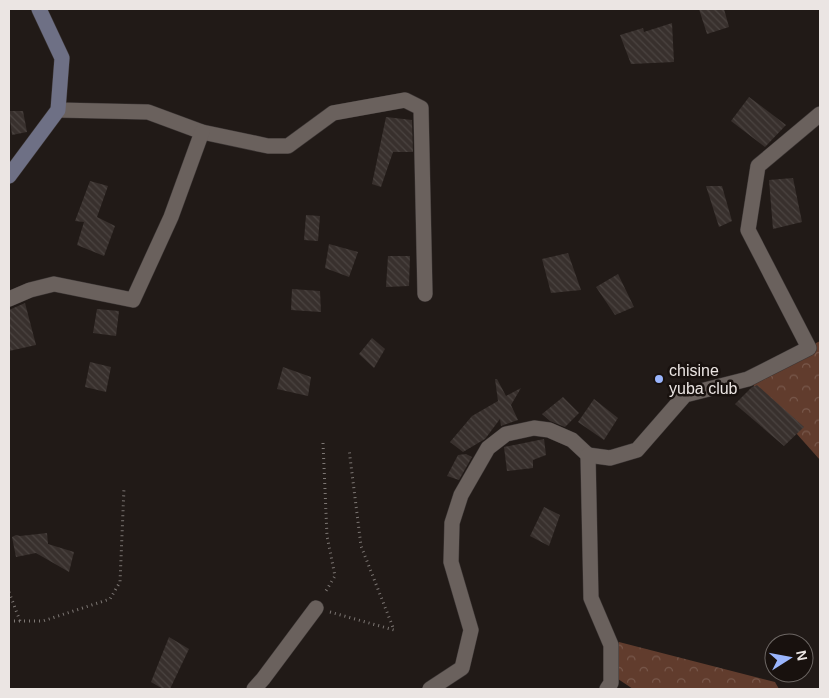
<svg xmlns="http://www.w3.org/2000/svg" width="829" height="698" font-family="Helvetica,sans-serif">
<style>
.forest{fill:url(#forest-crowns)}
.building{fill:url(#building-back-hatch)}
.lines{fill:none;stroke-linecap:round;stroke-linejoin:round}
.street-casing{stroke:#3c3635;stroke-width:16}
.secondary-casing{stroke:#3c3635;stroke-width:16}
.path{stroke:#7d7774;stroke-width:3;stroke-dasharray:1 4;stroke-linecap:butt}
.street{stroke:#6a615d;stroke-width:15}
.secondary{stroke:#6e7085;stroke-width:15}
.poi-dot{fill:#9ab5fd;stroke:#18110e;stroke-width:2}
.labels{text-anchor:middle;stroke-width:5;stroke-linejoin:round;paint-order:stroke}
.poi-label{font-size:16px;fill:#ebe5e3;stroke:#18110e;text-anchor:start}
</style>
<defs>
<pattern id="forest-crowns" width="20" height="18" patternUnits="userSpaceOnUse" patternTransform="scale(1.25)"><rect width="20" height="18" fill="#613c2d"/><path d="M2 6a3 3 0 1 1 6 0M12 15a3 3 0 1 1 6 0" fill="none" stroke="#78584b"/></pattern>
<pattern id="building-back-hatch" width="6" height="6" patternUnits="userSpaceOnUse" patternTransform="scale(1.25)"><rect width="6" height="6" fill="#38302d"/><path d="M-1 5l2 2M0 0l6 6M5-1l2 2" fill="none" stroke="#4b4441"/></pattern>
</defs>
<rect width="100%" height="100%" fill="#211a17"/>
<g class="forest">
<polygon points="820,341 820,460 748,379"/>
<polygon points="619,642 775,682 779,689 633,689 609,673 605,656"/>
</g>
<g class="building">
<polygon points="699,9 724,9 729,27 707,34"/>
<polygon points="672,23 674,62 631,64 620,35 643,28 644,32"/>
<polygon points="749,97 786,125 765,147 731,121"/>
<polygon points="9,111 23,111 27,132 12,135"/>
<polygon points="386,117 412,120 413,152 393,152 381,187 372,184"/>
<polygon points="793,178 802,222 773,229 769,180"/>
<polygon points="90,181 108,186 97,217 115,226 104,256 77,245 84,222 75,221"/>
<polygon points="706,186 722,186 732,221 719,227"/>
<polygon points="306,215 320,216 318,241 304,240"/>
<polygon points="329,244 358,252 349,277 325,268"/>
<polygon points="568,253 581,290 551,293 542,259"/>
<polygon points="388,256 410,256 409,286 386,287"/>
<polygon points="618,274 634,307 615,315 596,287"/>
<polygon points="292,289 320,291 321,312 291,310"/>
<polygon points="25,303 36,345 9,351 9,310"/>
<polygon points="97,309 119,311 116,336 93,333"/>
<polygon points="372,338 385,349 374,368 359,354"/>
<polygon points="90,362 111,367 106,392 85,387"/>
<polygon points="283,367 311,377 308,396 277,389"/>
<polygon points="495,379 497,379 506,396 521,388 511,405 518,420 501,426 500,419 485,439 463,452 450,442 472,416 498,401"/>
<polygon points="757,385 804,427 784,446 735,404 752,387"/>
<polygon points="563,397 579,413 565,427 550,421 542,414"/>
<polygon points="594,399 618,418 604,440 578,422"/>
<polygon points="544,439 546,455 533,460 533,468 507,471 504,447"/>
<polygon points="466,454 472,457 459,480 447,476 458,455"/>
<polygon points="544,507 560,515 549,546 530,536"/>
<polygon points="47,533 48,544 74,552 69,572 36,553 16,557 12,537 16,535 20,536"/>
<polygon points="169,637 189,649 170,689 163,689 151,682"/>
</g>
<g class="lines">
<defs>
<g id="street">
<polyline points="58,110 148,112 202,132 268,146 288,146 333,113 405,100 421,108 425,294"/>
<polyline points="9,299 30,290 54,284 133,300 171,217 202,132"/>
<polyline points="254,689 263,679 316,608"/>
<polyline points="430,689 462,668 471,630 451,562 452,523 461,495 488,448 506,434 534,428 549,430 572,440 588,455"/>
<polyline points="607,689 611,683 611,645 591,598 588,455 610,458 637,450 685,395 748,379 809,348 748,230 758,166 820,114"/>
</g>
<polyline id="secondary" points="9,176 58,110 62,58 39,9"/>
</defs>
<use href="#street" class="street-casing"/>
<use href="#secondary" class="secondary-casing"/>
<g class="path">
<polyline points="323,443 327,536 335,576 324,594"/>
<polyline points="9,592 20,621"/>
<polyline points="330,612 394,630 361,546 349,449"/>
<polyline points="9,621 43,621 110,599 120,582 124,488"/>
</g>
<use href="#street" class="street"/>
<use href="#secondary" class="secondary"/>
</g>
<circle class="poi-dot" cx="659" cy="379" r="5"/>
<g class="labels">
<g class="poi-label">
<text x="669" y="376">chisine<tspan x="669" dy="18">yuba club</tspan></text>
</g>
</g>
<rect width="829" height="698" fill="none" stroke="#ebe5e3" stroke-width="20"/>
<g transform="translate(789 658) rotate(79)"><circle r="24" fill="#18110e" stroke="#6c6663"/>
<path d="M0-4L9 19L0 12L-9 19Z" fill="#9ab5fd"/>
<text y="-8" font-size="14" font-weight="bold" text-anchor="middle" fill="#ebe5e3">N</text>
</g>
</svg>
